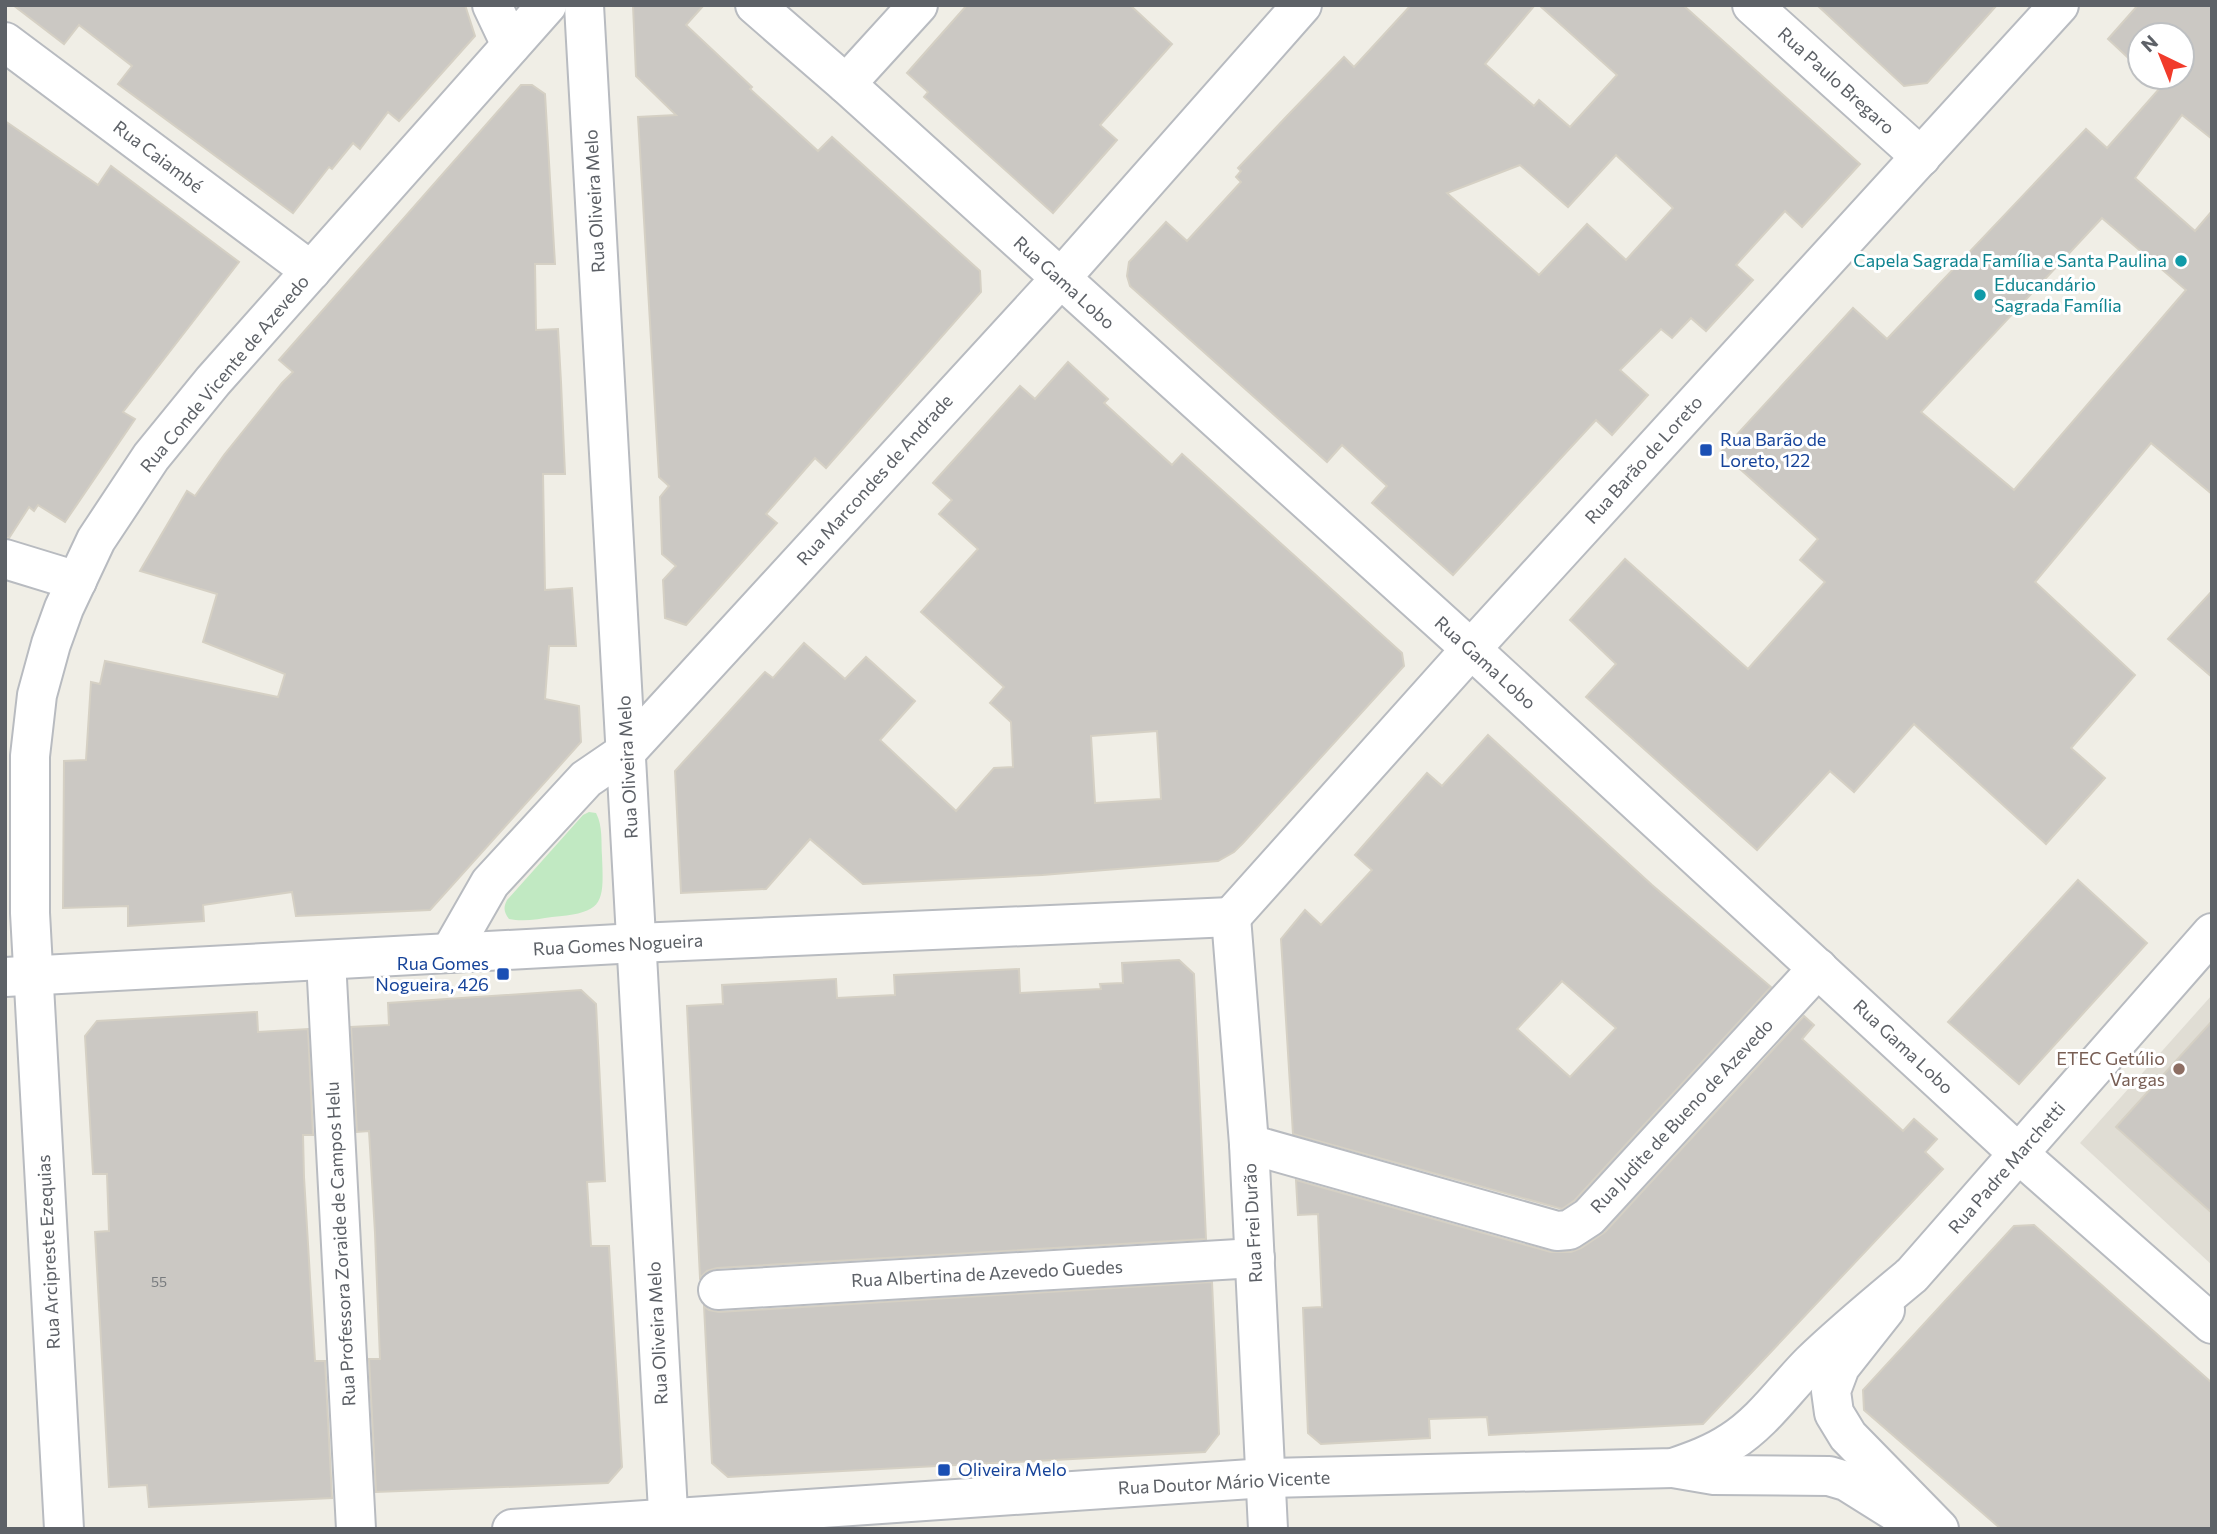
<svg xmlns="http://www.w3.org/2000/svg" width="2217" height="1534" font-family="Commissioner,sans-serif">
<style>
.education{fill:#e0ddd4}
.green{fill:#c1e9c2}
.building{fill:#cbc8c3;stroke:#d5d0c4;stroke-width:2;fill-rule:evenodd}
.lines{fill:none;stroke-linecap:round;stroke-linejoin:round}
.minor-casing{stroke:#b8bbc0;stroke-width:42}
.tertiary-casing{stroke:#b8bbc0;stroke-width:42}
.minor{stroke:#fff;stroke-width:38}
.tertiary{stroke:#fff;stroke-width:38}
.culture-dot{fill:#0f9aa8;stroke:#fff;stroke-width:2.5}
.transit-dot{fill:#1a4fb4;stroke:#fff;stroke-width:2.5}
.education-dot{fill:#8d6e63;stroke:#fff;stroke-width:2.5}
.labels{text-anchor:middle;stroke-width:6;stroke-linejoin:round;paint-order:stroke}
.number-label{font-size:14px;fill:#787b7e}
.street-label{font-size:18px;fill:#5d6167;stroke:#fff}
.culture-label{font-size:18px;fill:#0d838f;stroke:#fff;text-anchor:end}
.transit-label{font-size:18px;fill:#164399;stroke:#fff;text-anchor:start}
.education-label{font-size:18px;fill:#785e54;stroke:#fff;text-anchor:end}
</style>
<rect width="100%" height="100%" fill="#f0eee6"/>
<polygon class="education" points="2212,995 2212,1265 2080,1143"/>
<path class="green" d="M589 812 596 813C603 826 601 842 602 856 604 904 604 913 552 917 539 919 523 922 509 919 504 912 503 908 507 900L583 815Z"/>
<g class="building">
<polygon points="13,5 465,5 475,36 399,121 388,112 360,149 353,143 332,169 329,167 293,213 118,84 132,66 79,25 64,44"/>
<polygon points="633,5 704,5 686,25 752,87 750,89 818,151 832,137 980,271 981,292 826,468 815,458 766,514 777,523 686,625 665,618 663,580 676,566 662,554 660,497 669,486 659,477 638,117 676,115 636,76"/>
<polygon points="967,5 1130,5 1172,44 1100,125 1117,140 1053,213 924,97 928,92 907,73"/>
<path d="M1411 5H1535L1485 64 1534 106 1539 100 1570 127 1617 75 1539 5H1683L1860 164 1802 227 1785 211 1736 265 1753 280 1706 331 1691 318 1672 338 1661 329 1620 370 1648 395 1612 435 1596 420 1453 575 1372 503 1387 486 1342 445 1327 462 1130 286 1127 276 1129 262 1166 222 1187 241 1241 182 1236 177 1241 171 1238 168 1287 116 1344 57 1354 67ZM1616 155 1673 208 1626 260 1587 224 1539 275 1447 193 1520 165 1568 207Z"/>
<polygon points="1817,5 1997,5 1927,83 1904,86"/>
<path d="M2138 5H2212V139L2182 115 2135 178 2195 231 2212 211V494L2151 443 2035 582 2135 675 2071 748 2105 778 2046 844 1914 724 1854 792 1830 771 1757 850 1586 697 1616 664 1570 620 1625 559 1748 669 1825 582 1800 560 1818 539 1721 452 1853 308 1887 339 2086 129 2107 148 2160 88 2149 77H2182V35H2140V69L2108 39ZM2102 218 2186 290 2014 490 1921 412Z"/>
<polygon points="521,85 532,85 545,94 555,264 535,264 536,330 558,329 561,382 565,474 543,474 545,590 572,588 576,646 549,646 545,699 579,706 581,742 430,910 296,916 292,892 203,905 204,921 128,926 128,906 63,908 64,761 86,760 91,682 100,684 105,661 278,697 285,674 203,642 217,594 140,571 187,491 195,496 224,455 282,383 293,372 279,360"/>
<polygon points="5,121 98,185 111,166 239,262 123,412 135,419 65,522 38,505 34,511 29,507 9,538 5,538"/>
<path d="M1068 362 1108 399 1104 403 1172 465 1182 454 1402 653 1404 666 1243 843 1234 852 1218 861 1042 875 863 884 810 839 766 889 681 893 675 771 765 672 773 678 804 643 845 679 866 657 915 701 880 740 956 811 994 768 1013 767 1011 722 990 703 1004 687 921 612 978 549 939 514 952 500 933 483 1020 386 1035 399ZM1157 731 1161 799 1095 803 1091 736Z"/>
<polygon points="2212,591 2212,677 2168,639"/>
<path d="M1488 735 1652 885 1771 987 1575 1200 1562 1209 1293 1134 1281 939 1305 910 1321 925 1372 870 1355 855 1427 773 1442 786ZM1562 981 1616 1028 1570 1077 1517 1029Z"/>
<polygon points="2078,880 2147,943 2019,1084 1948,1022"/>
<polygon points="1179,960 1194,974 1206,1239 717,1268 707,1271 700,1278 687,1006 723,1004 722,985 836,979 837,998 895,995 894,975 1019,969 1020,993 1101,989 1100,984 1123,983 1122,963"/>
<polygon points="581,990 596,1004 605,1181 587,1182 591,1246 609,1246 622,1467 608,1483 376,1492 369,1359 380,1359 375,1233 369,1131 357,1132 351,1027 389,1025 388,1003"/>
<polygon points="257,1012 258,1032 308,1029 313,1135 303,1135 304,1177 315,1361 325,1361 332,1498 149,1507 147,1485 109,1487 95,1232 109,1231 107,1174 93,1174 85,1036 97,1021"/>
<polygon points="1804,1016 1814,1025 1802,1039 1903,1131 1914,1119 1937,1139 1925,1152 1943,1169 1703,1424 1489,1435 1487,1417 1429,1419 1430,1438 1321,1444 1308,1433 1303,1308 1322,1307 1318,1214 1298,1215 1296,1180 1551,1252 1571,1252 1581,1248 1605,1232"/>
<polygon points="2212,1021 2212,1213 2116,1127"/>
<polygon points="2034,1225 2212,1383 2212,1529 2001,1529 1864,1410 1863,1390 2014,1226"/>
<polygon points="1212,1282 1219,1434 1205,1452 728,1477 712,1463 704,1306 709,1310 719,1312"/>
</g>
<g class="lines">
<defs>
<g id="minor">
<polyline points="492,5 511,45"/>
<polyline points="584,5 669,1529"/>
<polyline points="755,5 846,84 1471,649 2019,1154 2212,1324"/>
<polyline points="1752,5 1921,157"/>
<polyline points="5,42 311,271"/>
<polyline points="846,84 918,5"/>
<polyline points="5,559 77,581"/>
<polyline points="1231,917 1471,649 2059,5"/>
<polyline points="1231,917 1249,1144 1268,1529"/>
<polyline points="450,953 490,883 586,779 627,751 1060,279 1302,5"/>
<polyline points="326,960 356,1529"/>
<polyline points="5,977 637,943 1231,917"/>
<polyline points="1249,1144 1557,1231 1569,1230 1589,1217 1818,968"/>
<polyline points="718,1290 1255,1258"/>
<polyline points="1885,1310 1840,1367 1831,1391 1834,1413 1848,1436 1939,1529"/>
<polyline points="1673,1468 1714,1475 1829,1476 1846,1481 1910,1521"/>
<polyline points="64,1529 30,913 30,756 37,695 51,644 64,608 96,540 151,457 213,381 547,5"/>
</g>
<path id="tertiary" d="M512 1529 1266 1478 1673 1468C1693 1461 1713 1454 1731 1442 1763 1422 1785 1389 1811 1363 1843 1332 1877 1304 1912 1275L2212 933"/>
</defs>
<use href="#minor" class="minor-casing"/>
<use href="#tertiary" class="tertiary-casing"/>
<use href="#minor" class="minor"/>
<use href="#tertiary" class="tertiary"/>
</g>
<g class="culture-dot">
<circle cx="2181" cy="261" r="7"/>
<circle cx="1980" cy="295" r="7"/>
</g>
<g class="transit-dot">
<rect x="1699" y="443" width="14" height="14" rx="3.5"/>
<rect x="496" y="967" width="14" height="14" rx="3.5"/>
<rect x="937" y="1463" width="14" height="14" rx="3.5"/>
</g>
<circle class="education-dot" cx="2179" cy="1069" r="7"/>
<g class="labels">
<g class="number-label">
<text x="159" y="1287">55</text>
</g>
<g class="street-label">
<text transform="translate(1836 81) rotate(42)" y="6">Rua Paulo Bregaro</text>
<text transform="translate(158 157) rotate(37)" y="6">Rua Caiambé</text>
<text transform="translate(595 201) rotate(-93)" y="6">Rua Oliveira Melo</text>
<text transform="translate(1064 283) rotate(42)" y="6">Rua Gama Lobo</text>
<text transform="translate(225 374) rotate(-50)" y="6">Rua Conde Vicente de Azevedo</text>
<text transform="translate(1644 460) rotate(-48)" y="6">Rua Barão de Loreto</text>
<text transform="translate(875 480) rotate(-48)" y="6">Rua Marcondes de Andrade</text>
<text transform="translate(1485 663) rotate(42)" y="6">Rua Gama Lobo</text>
<text transform="translate(628 767) rotate(-93)" y="6">Rua Oliveira Melo</text>
<text transform="translate(618 945) rotate(-3)" y="6">Rua Gomes Nogueira</text>
<text transform="translate(1903 1047) rotate(43)" y="6">Rua Gama Lobo</text>
<text transform="translate(1682 1116) rotate(-47)" y="6">Rua Judite de Bueno de Azevedo</text>
<text transform="translate(2007 1168) rotate(-49)" y="6">Rua Padre Marchetti</text>
<text transform="translate(1253 1223) rotate(-93)" y="6">Rua Frei Durão</text>
<text transform="translate(341 1244) rotate(-93)" y="6">Rua Professora Zoraide de Campos Helu</text>
<text transform="translate(49 1252) rotate(-93)" y="6">Rua Arcipreste Ezequias</text>
<text transform="translate(987 1274) rotate(-3)" y="6">Rua Albertina de Azevedo Guedes</text>
<text transform="translate(658 1333) rotate(-93)" y="6">Rua Oliveira Melo</text>
<text transform="translate(1224 1483) rotate(-3)" y="6">Rua Doutor Mário Vicente</text>
</g>
<g class="culture-label">
<text x="2167" y="267">Capela Sagrada Família e Santa Paulina</text>
<text x="1994" y="291" text-anchor="start">Educandário<tspan x="1994" dy="21">Sagrada Família</tspan></text>
</g>
<g class="transit-label">
<text x="1720" y="446">Rua Barão de<tspan x="1720" dy="21">Loreto, 122</tspan></text>
<text x="489" y="970" text-anchor="end">Rua Gomes<tspan x="489" dy="21">Nogueira, 426</tspan></text>
<text x="958" y="1476">Oliveira Melo</text>
</g>
<g class="education-label">
<text x="2165" y="1065">ETEC Getúlio<tspan x="2165" dy="21">Vargas</tspan></text>
</g>
</g>
<rect width="2217" height="1534" fill="none" stroke="#5d6167" stroke-width="14"/>
<g transform="translate(2161 56) rotate(317)"><circle r="33" fill="#ffffff" stroke="#bec0c2" stroke-width="2"/>
<path d="M0-5L12 26L0 18L-12 26Z" fill="#f13b2b"/>
<text y="-10" font-size="19" font-weight="bold" text-anchor="middle" fill="#5d6167">N</text>
</g>
</svg>
